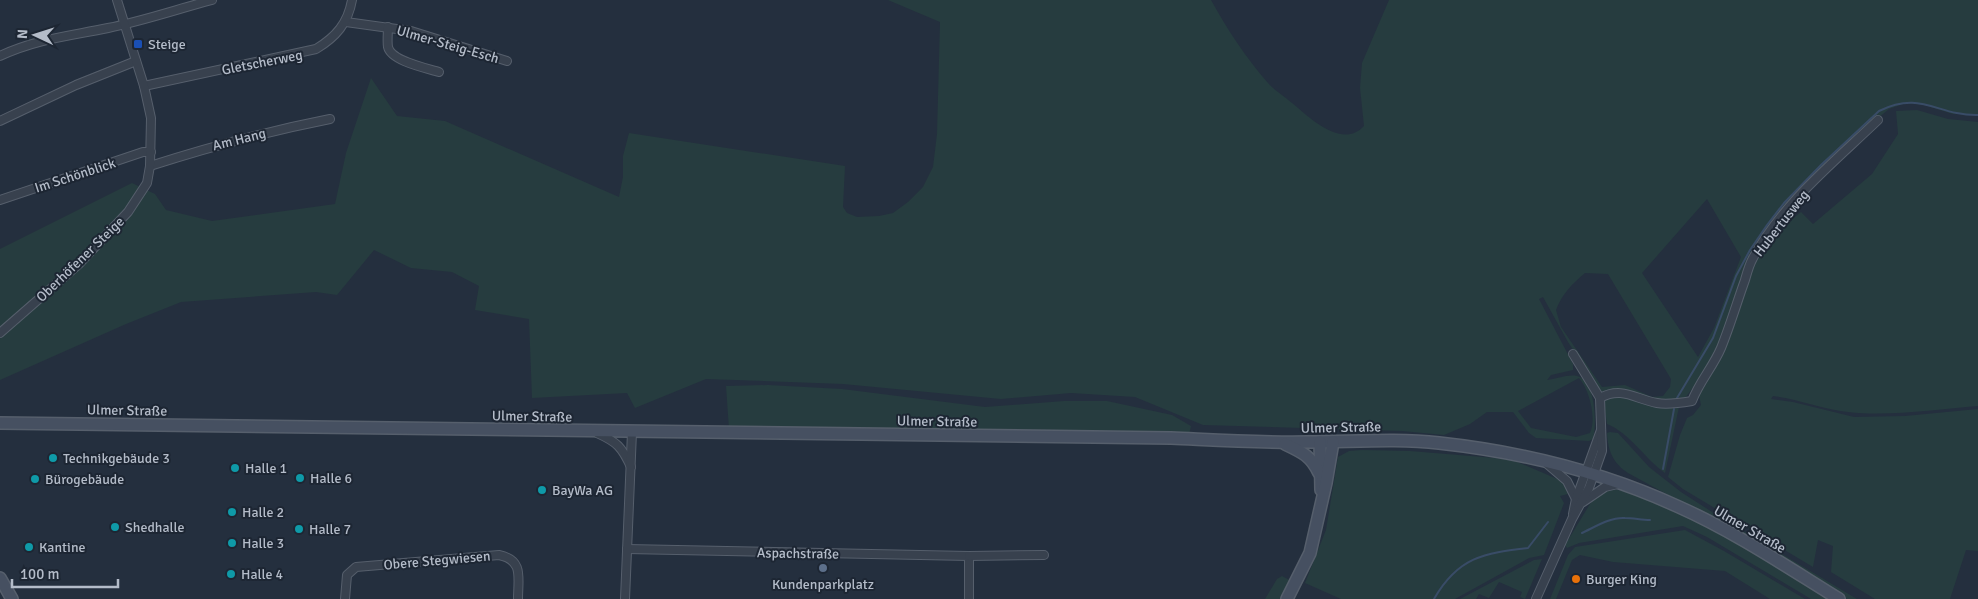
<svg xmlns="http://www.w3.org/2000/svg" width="1978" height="599" font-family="Signika,sans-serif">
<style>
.green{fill:#263c3f;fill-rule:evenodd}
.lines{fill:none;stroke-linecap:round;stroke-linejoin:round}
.stream{stroke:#394c67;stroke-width:2}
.street-casing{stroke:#565f6c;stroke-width:10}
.secondary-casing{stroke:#565f6c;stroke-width:14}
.street{stroke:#38414e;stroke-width:8}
.secondary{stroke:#465061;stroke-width:11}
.transit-dot{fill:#1a4fb4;stroke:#1d2633;stroke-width:2}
.culture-dot{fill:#0f9aa8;stroke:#1d2633;stroke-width:2}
.service-dot{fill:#5c6f8a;stroke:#1d2633;stroke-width:2}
.food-dot{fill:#e8710a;stroke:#1d2633;stroke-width:2}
.labels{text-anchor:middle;stroke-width:4;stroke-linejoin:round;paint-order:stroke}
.poi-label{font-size:14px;fill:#b4bcc9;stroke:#1d2633;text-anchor:start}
.street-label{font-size:14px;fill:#b4bcc9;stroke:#1d2633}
</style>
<rect width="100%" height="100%" fill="#242f3e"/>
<g class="green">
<path d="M888 0H1211C1227 29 1246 58 1268 83 1274 90 1284 96 1292 103 1309 117 1342 150 1364 126L1360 88 1362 63 1389 0H1978V114H1953L1924 105 1906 103 1889 109 1855 137 1758 244 1711 364 1685 398 1675 401 1653 399 1624 389 1603 392 1598 390 1590 375 1568 342 1543 297 1539 299 1573 364V370L1551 375 1547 380C1556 379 1568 374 1577 376 1596 380 1597 425 1593 439L1589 441 1536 438 1529 433 1513 412H1487L1470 424 1444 435 1402 431 1203 425 1135 397 1071 393 1001 399 843 384 706 379 635 408 627 393 532 398 529 319 475 310 479 286 452 272 411 268 374 250 337 295 316 292 181 302 126 324 0 380V249L132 183 155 194 166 210 212 221 335 204 346 153 371 78 397 116 445 121 619 197 623 177V156L629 133 845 166 843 207 847 213 857 217 879 216 893 213 908 202 923 187 933 167 937 134 940 22ZM1707 199 1741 257 1714 328 1698 357 1642 273ZM1585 273 1608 274 1671 379 1670 387 1663 396 1652 397 1625 385 1602 387 1561 327 1556 310C1562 294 1572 284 1585 273ZM1579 378C1589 389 1597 418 1590 433L1576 437 1531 428 1518 411Z"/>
<path d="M1917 110 1948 119 1978 122V406C1937 409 1889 417 1848 412 1822 409 1798 399 1773 396L1771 399 1793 402 1854 417 1905 416 1978 409V551L1966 550 1950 599H1875L1831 572 1833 546 1818 540 1813 567 1683 489 1668 477 1680 435 1687 418 1693 415 1701 405 1699 395 1720 356 1753 261 1781 220 1786 224 1801 212 1813 224 1872 174 1898 134 1896 111Z"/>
<polygon points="768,385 842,389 985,407 1064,401 1107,401 1172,415 1191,426 1189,435 729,429 726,386"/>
<path d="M1619 394 1679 407 1665 473C1644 458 1631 434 1607 424L1604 404 1606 399Z"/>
<path d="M1610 432 1618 433 1649 467 1681 492 1723 519 1857 599H1847L1736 532 1628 473C1613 463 1608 451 1607 433Z"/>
<polygon points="1362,450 1410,451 1495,458 1515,461 1562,481 1568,494 1560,496 1564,503 1544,555 1529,558 1455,599 1341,599 1305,583 1326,530 1338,457 1349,451"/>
<path d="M1611 489C1628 490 1642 498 1658 504 1719 529 1775 565 1832 599H1811L1707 537 1683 526 1579 543 1567 548 1565 545 1590 504 1600 493Z"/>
<polygon points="1685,530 1724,551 1805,599 1770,599 1725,571 1613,562 1580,555 1572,560 1556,599 1550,599 1568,555 1575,547"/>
<polygon points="1542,559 1525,599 1520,597 1522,592 1499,582 1489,598 1479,594 1476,599 1460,599 1534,560"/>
<polygon points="1282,576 1293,582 1284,599 1265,599 1277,579"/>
</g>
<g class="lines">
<g class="stream">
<path d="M1677 398 1713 338 1736 276 1750 250 1767 225 1784 203 1821 165 1879 111C1922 90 1937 116 1978 115"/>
<polyline points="1663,469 1674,409"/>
<path d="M1582 533C1595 527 1610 517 1625 518 1634 518 1641 520 1650 520"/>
<path d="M1434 599C1458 557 1484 553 1528 548L1548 522"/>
</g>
<defs>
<g id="street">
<polyline points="346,22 411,31 507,61"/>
<path d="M388 27C388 33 387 40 388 47 391 61 426 68 439 72"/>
<path d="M0 56C36 39 70 36 108 28 143 21 178 9 212 0"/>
<path d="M144 86 316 49C336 37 348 23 352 0"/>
<polyline points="0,121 76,85 136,61"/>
<path d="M150 166C209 147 269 131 330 119"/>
<polyline points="0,200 143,152 151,152"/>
<polyline points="0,333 79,264 128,212 147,183 150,166 151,118 144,86 117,0"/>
<path d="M1600 398C1622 386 1635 399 1657 403 1668 405 1680 403 1692 401 1699 382 1713 367 1721 348 1730 326 1737 302 1745 280 1747 273 1749 265 1753 258 1782 204 1834 162 1878 120"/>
<path d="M597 433C617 442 622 447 631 467"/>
<polyline points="1546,463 1567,481 1576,499"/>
<polyline points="1583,502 1605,487 1618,484"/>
<polyline points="1573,514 1576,499 1601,430"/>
<polyline points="627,549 969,556 969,599"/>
<polyline points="969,556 1044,555"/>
<path d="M345 599 347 575 356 567 499 555C524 560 518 578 518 599"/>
<polyline points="625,599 632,432"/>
<polyline points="1536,599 1572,519 1589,488 1602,451 1600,398 1573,354"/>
</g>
<g id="secondary">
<path d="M0 423 1171 438C1216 440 1262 443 1307 442 1351 442 1396 438 1439 443 1522 452 1603 472 1679 507 1735 532 1787 567 1839 599"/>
<polyline points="1320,442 1321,490"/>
<path d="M1285 444C1302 452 1311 456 1319 473"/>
<polyline points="0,578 12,599"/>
<polyline points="1287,599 1310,553 1326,483 1333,442"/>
</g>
</defs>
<use href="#street" class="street-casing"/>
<use href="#secondary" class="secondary-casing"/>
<use href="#street" class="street"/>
<use href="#secondary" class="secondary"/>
</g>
<rect class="transit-dot" x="133" y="39" width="10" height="10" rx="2.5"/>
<g class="culture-dot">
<circle cx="53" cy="458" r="5"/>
<circle cx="235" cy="468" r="5"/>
<circle cx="300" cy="478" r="5"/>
<circle cx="35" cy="479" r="5"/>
<circle cx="542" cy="490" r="5"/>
<circle cx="232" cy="512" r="5"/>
<circle cx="115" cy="527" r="5"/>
<circle cx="299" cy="529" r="5"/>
<circle cx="232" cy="543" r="5"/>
<circle cx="29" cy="547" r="5"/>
<circle cx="231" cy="574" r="5"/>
</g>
<circle class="service-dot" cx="823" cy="568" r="5"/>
<circle class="food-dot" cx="1576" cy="579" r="5"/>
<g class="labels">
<g class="poi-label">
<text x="148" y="49">Steige</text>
<text x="63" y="463">Technikgebäude 3</text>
<text x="245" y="473">Halle 1</text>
<text x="310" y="483">Halle 6</text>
<text x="45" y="484">Bürogebäude</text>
<text x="552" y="495">BayWa AG</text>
<text x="242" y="517">Halle 2</text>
<text x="125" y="532">Shedhalle</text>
<text x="309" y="534">Halle 7</text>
<text x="242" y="548">Halle 3</text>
<text x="39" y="552">Kantine</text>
<text x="241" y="579">Halle 4</text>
<text x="1586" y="584">Burger King</text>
<text x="823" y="589" text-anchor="middle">Kundenparkplatz</text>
</g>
<g class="street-label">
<text transform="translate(448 44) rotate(16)" y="5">Ulmer-Steig-Esch</text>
<text transform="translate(262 62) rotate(-11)" y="5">Gletscherweg</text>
<text transform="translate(239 139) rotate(-14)" y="5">Am Hang</text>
<text transform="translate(75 175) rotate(-18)" y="5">Im Schönblick</text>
<text transform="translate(1781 223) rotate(-52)" y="5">Hubertusweg</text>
<text transform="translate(80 259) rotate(-44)" y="5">Oberhöfener Steige</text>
<text transform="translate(127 410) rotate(1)" y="5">Ulmer Straße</text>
<text transform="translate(532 416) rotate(1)" y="5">Ulmer Straße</text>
<text transform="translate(937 421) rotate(1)" y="5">Ulmer Straße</text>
<text transform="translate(1341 427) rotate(-1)" y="5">Ulmer Straße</text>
<text transform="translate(1750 529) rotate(30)" y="5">Ulmer Straße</text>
<text transform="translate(798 553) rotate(1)" y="5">Aspachstraße</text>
<text transform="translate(437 560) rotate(-5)" y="5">Obere Stegwiesen</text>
</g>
</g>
<g transform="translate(35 35) rotate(274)" stroke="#1d2633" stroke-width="4" paint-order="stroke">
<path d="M0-4L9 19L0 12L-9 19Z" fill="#b4bcc9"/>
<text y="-8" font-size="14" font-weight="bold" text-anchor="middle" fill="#b4bcc9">N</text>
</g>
<path d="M12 579v8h106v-8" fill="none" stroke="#b4bcc9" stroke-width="2.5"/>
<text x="20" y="579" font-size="15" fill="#b4bcc9" stroke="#1d2633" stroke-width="4" paint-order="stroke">100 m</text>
</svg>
